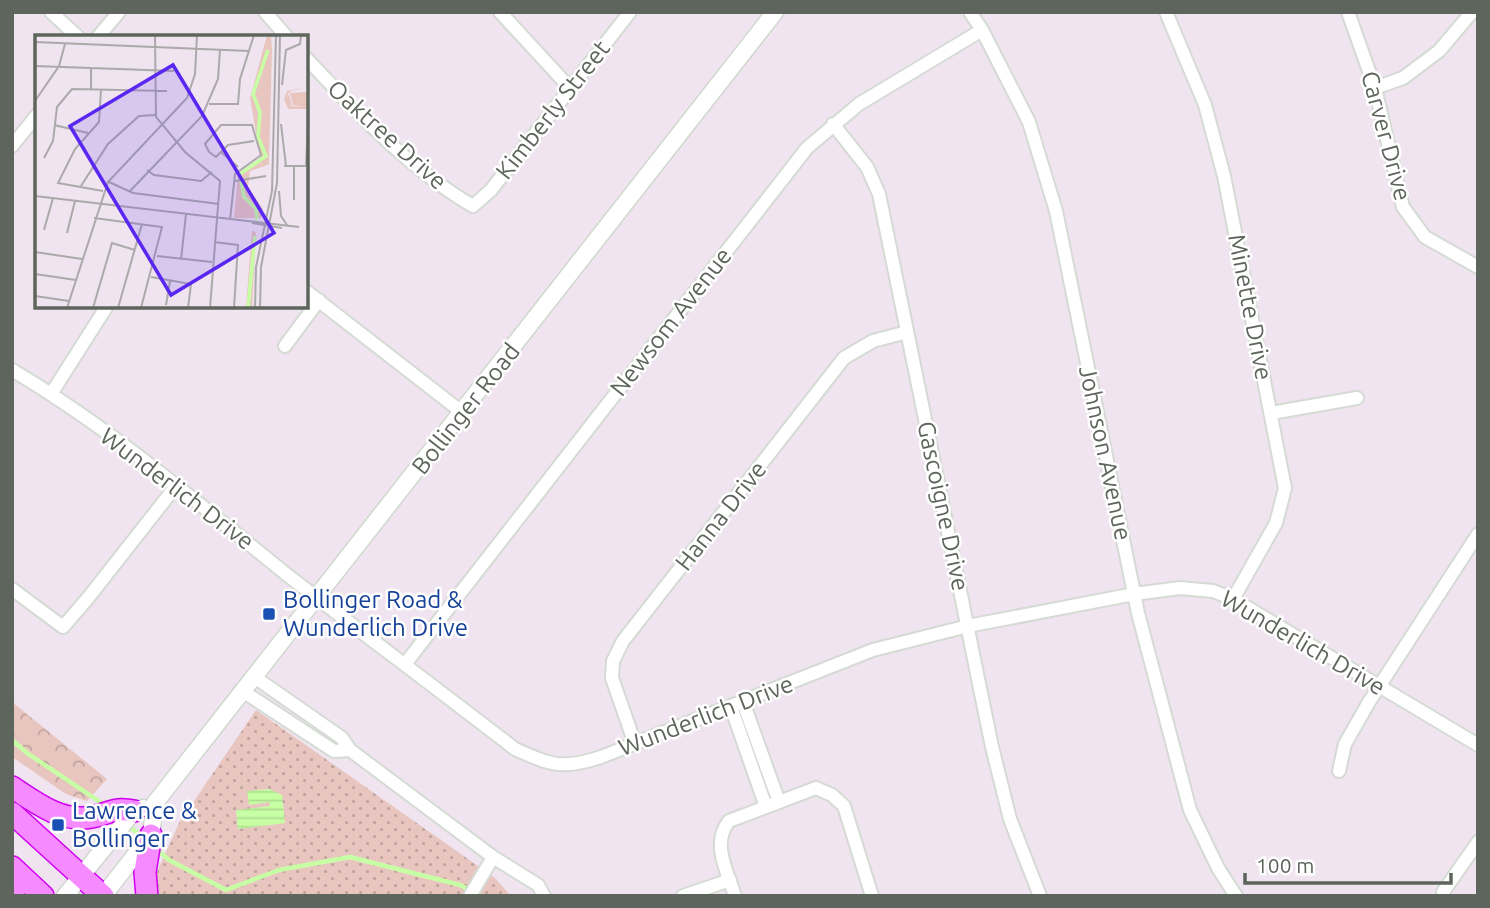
<svg xmlns="http://www.w3.org/2000/svg" width="1490" height="908" font-family="Ubuntu,sans-serif">
<style>
.green{fill:url(#green-dots)}
.forest{fill:url(#forest-crowns)}
.water{fill:url(#water-rules)}
.lines{fill:none;stroke-linecap:round;stroke-linejoin:round}
.stream{stroke:#c7ffa4;stroke-width:4.5}
.street-casing{stroke:#d5dbd4;stroke-width:16}
.secondary-casing{stroke:#d0d8ce;stroke-width:19}
.highway-casing{stroke:#d100f3;stroke-width:24}
.street{stroke:#fff;stroke-width:12}
.secondary{stroke:#fff;stroke-width:16}
.highway{stroke:#f68bff;stroke-width:21}
.transit-dot{fill:#1a4fb4;stroke:#fff;stroke-width:2.5}
.labels{text-anchor:middle;stroke-width:5;stroke-linejoin:round;paint-order:stroke}
.street-label{font-size:24px;fill:#5e655c;stroke:#fff}
.transit-label{font-size:24px;fill:#164399;stroke:#fff;text-anchor:start}
.inset-river{fill:none;stroke:#c7ffa4;stroke-width:3.5}
.inset-road{fill:none;stroke:#aca9ab;stroke-width:2}
.view{fill:#5a27f2;fill-opacity:0.15;stroke:#5a27f2;stroke-width:3.5}
.inset-edge{fill:none;stroke:#5e655c;stroke-width:3.5}
</style>
<defs>
<pattern id="green-dots" width="8" height="8" patternUnits="userSpaceOnUse" patternTransform="scale(1.75)"><rect width="8" height="8" fill="#e8c6bf"/><path d="M2 2h.1M6 6h.1" fill="none" stroke="#bfa49e" stroke-width="1.8" stroke-linecap="round"/></pattern>
<pattern id="forest-crowns" width="20" height="18" patternUnits="userSpaceOnUse" patternTransform="scale(1.75)"><rect width="20" height="18" fill="#e8c6bf"/><path d="M2 6a3 3 0 1 1 6 0M12 15a3 3 0 1 1 6 0" fill="none" stroke="#bfa49e"/></pattern>
<pattern id="water-rules" width="6" height="5" patternUnits="userSpaceOnUse" patternTransform="scale(1.75)"><rect width="6" height="5" fill="#c7ffa4"/><path d="M0 2.5h6" fill="none" stroke="#addd90"/></pattern>
</defs>
<rect width="100%" height="100%" fill="#efe4ef"/>
<polygon class="green" points="256,710 495,878 511,896 161,896 151,885 179,823"/>
<polygon class="forest" points="12,702 107,779 87,801 66,794 12,757"/>
<polygon class="water" points="269,789 282,795 285,823 238,829 236,810 270,806 269,802 249,805 247,791"/>
<g class="lines">
<g class="stream">
<polyline points="12,740 27,753 106,806"/>
<polyline points="128,825 143,838"/>
<polyline points="155,848 169,860 226,890 279,870 350,857 460,885 481,896"/>
</g>
<defs>
<g id="street">
<polyline points="51,12 78,37"/>
<polyline points="265,12 287,37"/>
<polyline points="500,12 570,88"/>
<polyline points="970,12 982,30 1029,122 1056,211 1138,613 1190,810 1218,868 1236,896"/>
<polyline points="1166,12 1205,105 1224,176 1285,488 1276,523 1233,599"/>
<polyline points="1348,12 1375,88 1403,207 1425,237 1478,267"/>
<polyline points="98,37 119,12"/>
<path d="M306 58C356 111 409 169 473 206L491 190 630 12"/>
<polyline points="1375,88 1403,78 1439,51 1472,12"/>
<polyline points="833,124 867,167 879,194 992,747 1010,819 1040,896"/>
<polyline points="12,146 37,115"/>
<polyline points="306,291 463,413"/>
<polyline points="285,346 319,300"/>
<path d="M12 370C110 428 198 503 286 574 362 633 439 690 515 749 551 765 562 770 601 757L873 650 968 626 1134 594 1180 588 1213 591 1233 599 1478 745"/>
<polyline points="51,394 107,306"/>
<polyline points="1271,413 1357,398"/>
<polyline points="12,589 63,627 88,598 176,486"/>
<polyline points="405,664 807,148 859,104 982,30"/>
<polyline points="253,676 342,738 350,750 493,857 538,885 544,896"/>
<polyline points="241,690 334,751 350,750"/>
<polyline points="743,702 779,802"/>
<polyline points="731,707 766,807"/>
<polyline points="635,744 612,678 613,661 623,641 844,358 873,341 907,332"/>
<polyline points="1339,771 1345,744 1369,702 1478,534"/>
<polyline points="1443,892 1478,842"/>
<polyline points="470,896 493,857"/>
<polyline points="683,896 730,880"/>
<path d="M735 896C727 871 711 843 729 821L816 788 832 795 844 806 872 896"/>
</g>
<g id="secondary">
<polyline points="65,896 134,811 143,808"/>
<polyline points="103,896 151,835 155,803 775,12"/>
</g>
<g id="highway">
<path d="M12 787C36 803 62 823 92 817 111 813 114 807 134 811"/>
<polyline points="12,813 103,896"/>
<polyline points="12,867 43,896"/>
<polyline points="12,881 14,896"/>
<polyline points="147,896 145,872 151,835"/>
</g>
</defs>
<use href="#street" class="street-casing"/>
<use href="#secondary" class="secondary-casing"/>
<use href="#highway" class="highway-casing"/>
<use href="#street" class="street"/>
<use href="#secondary" class="secondary"/>
<use href="#highway" class="highway"/>
</g>
<g class="transit-dot">
<rect x="262" y="607" width="14" height="14" rx="3.5"/>
<rect x="51" y="818" width="14" height="14" rx="3.5"/>
</g>
<g class="labels">
<g class="street-label">
<text transform="translate(553 110) rotate(-52)" y="8">Kimberly Street</text>
<text transform="translate(387 135) rotate(42)" y="8">Oaktree Drive</text>
<text transform="translate(1386 136) rotate(75)" y="8">Carver Drive</text>
<text transform="translate(1250 307) rotate(79)" y="8">Minette Drive</text>
<text transform="translate(671 322) rotate(-52)" y="8">Newsom Avenue</text>
<text transform="translate(466 409) rotate(-52)" y="8">Bollinger Road</text>
<text transform="translate(1105 453) rotate(78)" y="8">Johnson Avenue</text>
<text transform="translate(177 489) rotate(37)" y="8">Wunderlich Drive</text>
<text transform="translate(943 506) rotate(78)" y="8">Gascoigne Drive</text>
<text transform="translate(721 516) rotate(-52)" y="8">Hanna Drive</text>
<text transform="translate(1303 643) rotate(30)" y="8">Wunderlich Drive</text>
<text transform="translate(706 716) rotate(-21)" y="8">Wunderlich Drive</text>
</g>
<g class="transit-label">
<text x="283" y="608">Bollinger Road &amp;<tspan x="283" dy="28">Wunderlich Drive</tspan></text>
<text x="72" y="819">Lawrence &amp;<tspan x="72" dy="28">Bollinger</tspan></text>
</g>
</g>
<g transform="translate(35 35)">
<rect width="273" height="273" fill="#efe4ef"/>
<path d="M225 124 227 132 215 136 213 152 228 174 226 183H199L203 139Z" fill="#e8c6bf"/>
<path d="M232 0H236L237 16 234 129 227 132 215 63ZM217 195 221 198 217 273H211Z" fill="#e8c6bf"/>
<path d="M273 52 256 56 253 59 252 63 254 59 257 71 270 72 258 70 255 58 273 57V74H253L249 64 252 56Z" fill="#e8c6bf"/>
<path class="inset-river" d="M222 185 221 174 209 162 205 139 231 121 223 102 225 77 218 59 233 15M213 273 220 201"/>
<path class="inset-road" d="M120 0 121 82 150 117 185 146 175 273M0 7 214 16M0 31 139 36M247 50 251 15 265 9 266 1M56 55V32M66 55 64 87 40 114 23 148 68 156M0 66 24 31 30 9M174 69H203L205 44 219 0M246 89 251 131M19 90 53 98M174 117 170 109 186 90H217L226 120 200 139 195 185M174 117 181 122 193 110 219 106M186 117 203 132M9 123 18 106 22 72 37 54 132 56M249 131H271M259 131V165M271 131 273 87M112 135 119 140 166 146 177 137M200 146 231 141M74 147 98 158 184 169M46 151 73 109 104 81 120 80M244 156 246 181 252 190M94 157 167 81 183 44 185 15M0 161 264 192M59 183 127 192 106 273M217 188 247 193M9 195 18 163M32 198 40 166M179 207 203 210 199 273M0 217 47 224M122 221 177 227M146 225 151 179M0 239 41 245M116 242 156 249 153 273M0 261 34 266M131 270 135 246M32 273 73 147 152 63 160 39 162 0M58 273 77 208 100 215M83 273 107 189M220 273 221 232 237 156 241 0M225 273 226 232 242 148 245 0"/>
<path class="view" d="M138 30 239 198 136 260 35 91Z"/>
<rect width="273" height="273" class="inset-edge"/>
</g>
<rect width="1490" height="908" fill="none" stroke="#5e655c" stroke-width="28"/>
<path d="M1245 873v10h206v-10" fill="none" stroke="#5e655c" stroke-width="3.5"/>
<text x="1256" y="873" font-size="21" fill="#5e655c" stroke="#ffffff" stroke-width="5" paint-order="stroke">100 m</text>
</svg>
